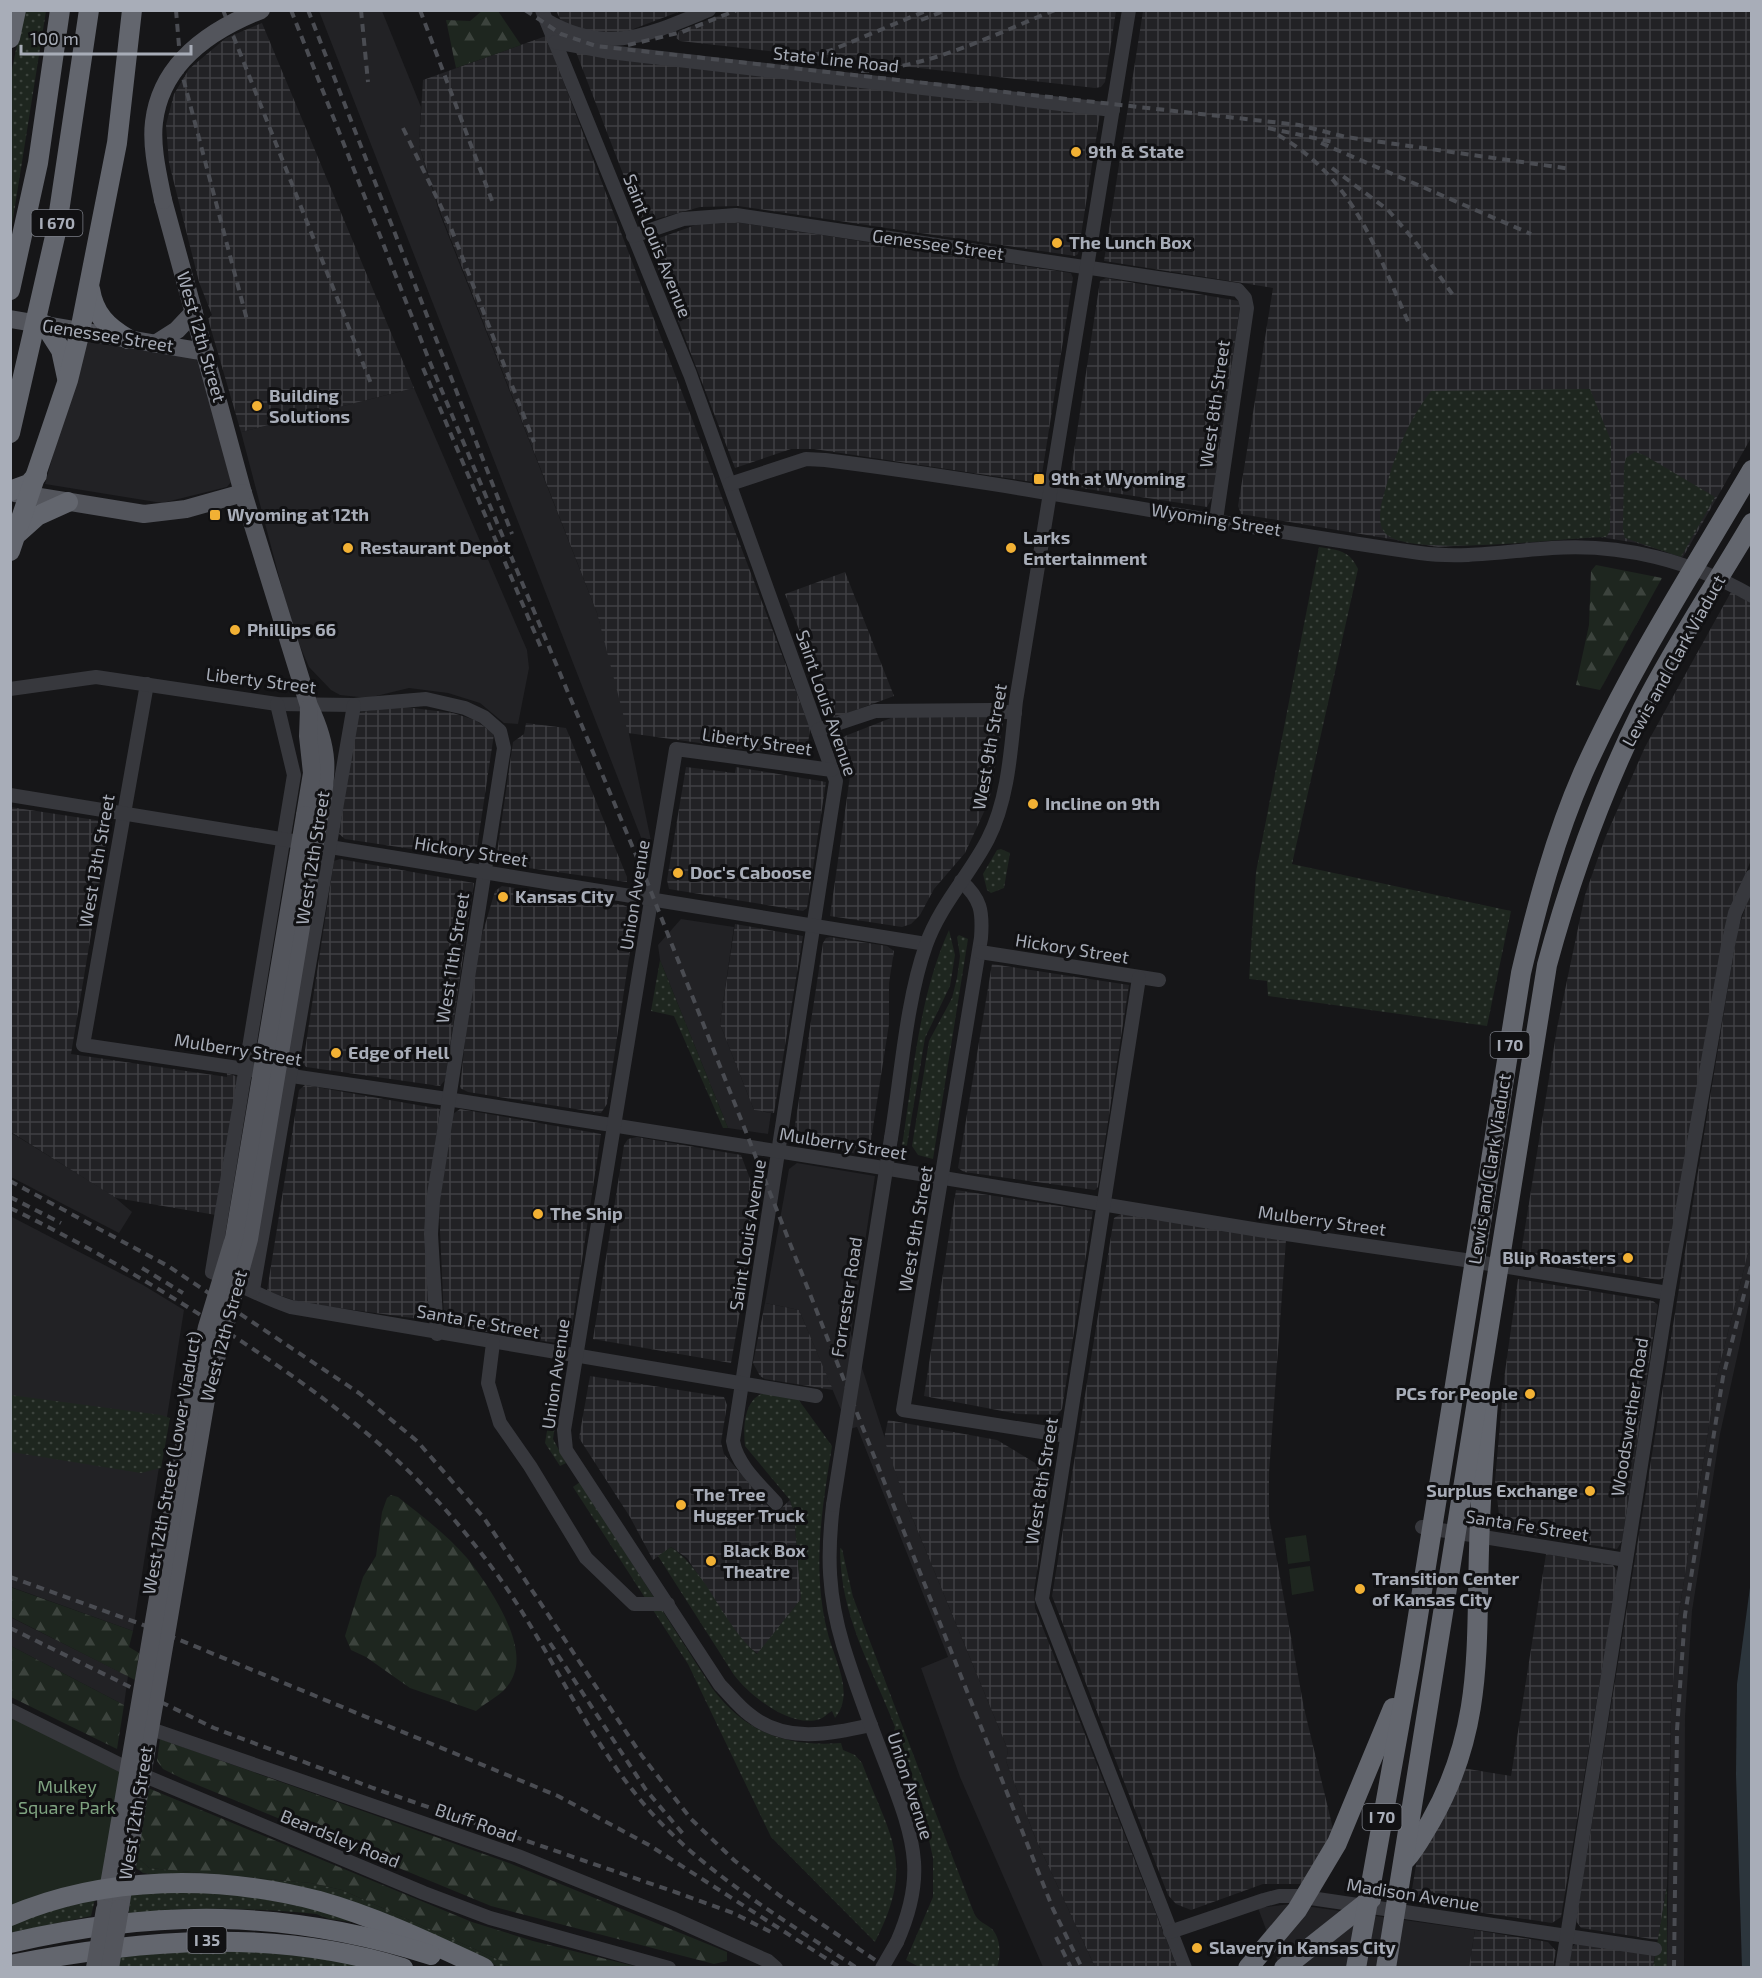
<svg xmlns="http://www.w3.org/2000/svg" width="1762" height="1978" font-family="'Exo 2',sans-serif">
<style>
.built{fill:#222225}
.industrial{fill:url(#industrial-grid)}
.grass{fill:url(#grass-dots)}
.forest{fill:url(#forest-firs)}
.park{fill:#1e261f}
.water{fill:#2c353c}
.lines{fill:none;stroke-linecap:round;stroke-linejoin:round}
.minor{stroke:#37383d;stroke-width:14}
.major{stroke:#53555c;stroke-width:18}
.highway{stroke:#63666e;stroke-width:20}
.rail{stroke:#4a4c52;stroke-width:4;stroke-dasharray:8 6;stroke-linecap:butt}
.minor-bridge{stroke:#37383d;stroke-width:14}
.major-bridge{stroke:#53555c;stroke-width:18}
.highway-bridge{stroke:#63666e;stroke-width:20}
.poi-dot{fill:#f2b134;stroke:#111113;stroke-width:2}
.labels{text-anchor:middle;stroke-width:6;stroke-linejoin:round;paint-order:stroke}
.shield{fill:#111113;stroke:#7b7e86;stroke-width:1.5}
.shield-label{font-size:16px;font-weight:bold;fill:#a8adb8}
.street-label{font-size:18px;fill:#a8adb8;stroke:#111113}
.poi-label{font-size:18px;font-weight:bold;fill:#a8adb8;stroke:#111113;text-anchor:start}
.park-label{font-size:18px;fill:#7fa381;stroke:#111113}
</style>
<defs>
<pattern id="industrial-grid" width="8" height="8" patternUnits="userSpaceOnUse" patternTransform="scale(1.5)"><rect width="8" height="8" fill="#222225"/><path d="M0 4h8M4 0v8" fill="none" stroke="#3f3f43"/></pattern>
<pattern id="grass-dots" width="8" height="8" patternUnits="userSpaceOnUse" patternTransform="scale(1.5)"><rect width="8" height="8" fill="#1e261f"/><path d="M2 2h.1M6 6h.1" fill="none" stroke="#3c433d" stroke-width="1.8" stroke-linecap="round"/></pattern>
<pattern id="forest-firs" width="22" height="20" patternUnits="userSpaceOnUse" patternTransform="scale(1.5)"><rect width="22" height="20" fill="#1e261f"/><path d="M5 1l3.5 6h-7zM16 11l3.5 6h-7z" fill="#3c433d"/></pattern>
</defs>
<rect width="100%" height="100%" fill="#161618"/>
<g class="built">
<polygon points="319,11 382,11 421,107 419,145 440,214 597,613 623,705 651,841 644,845"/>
<polygon points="88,342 193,358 200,362 231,482 227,487 162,503 45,484 84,343"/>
<polygon points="414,388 527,650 529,668 518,724 504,723 480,703 448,693 409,688 368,698 340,695 331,690 309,667 293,630 241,432"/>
<polygon points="681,919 734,927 720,1024 754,1110 771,1113 768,1134 728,1128 660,960 658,945"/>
<polygon points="10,1132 112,1195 132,1212 119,1233 11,1177"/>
<polygon points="797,1163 875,1176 851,1334 905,1500 1008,1750 1006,1761 1035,1837 1095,1967 1043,1967 960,1777 921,1668 948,1657 857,1427 849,1429 799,1310 765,1303 789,1169"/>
<polygon points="10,1216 143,1285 184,1310 133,1631 11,1587"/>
<polygon points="1751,1241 1751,1294 1720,1434 1692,1611 1685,1717 1684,1967 1667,1968 1671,1712 1678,1618 1717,1376"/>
<polygon points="10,1617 128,1676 124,1705 11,1646"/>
<polygon points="1291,1904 1475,1930 1469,1967 1280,1967 1258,1908"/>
</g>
<g class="industrial">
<polygon points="556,11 681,11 620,34 565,28"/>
<polygon points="731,11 731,10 1116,11 1105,82 1101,87 1095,88 680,41 676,38 679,31"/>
<polygon points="1143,11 1751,11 1751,438 1683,557 1637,543 1600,537 1438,547 1241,514 1238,506 1273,288 1104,261"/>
<polygon points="262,23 414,388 241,432 208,319 212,315 199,282 169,163 166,125 174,94 189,69 226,38"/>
<polygon points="546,36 810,728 808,744 795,753 778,754 628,733 597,613 441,214 419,145 423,80"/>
<polygon points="576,52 1100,114 1078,254 1075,256 738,206 700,207 642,223"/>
<polygon points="722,220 1071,273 1073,278 1041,480 1033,482 814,449 791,449 735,468 649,245 651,241 704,222"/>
<polygon points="1106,278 1239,301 1240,306 1213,496 1207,507 1074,487 1069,484 1100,281"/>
<polygon points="845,572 894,696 834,718 785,594"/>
<polygon points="1731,592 1751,603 1751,860 1727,919 1665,1277 1659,1280 1520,1259 1557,1028 1585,895 1605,838 1645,747"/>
<polygon points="397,706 453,713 475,720 494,734 476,854 472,858 345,839 339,834 357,713"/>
<polygon points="983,714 1004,717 989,801 965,853 934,889 920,915 911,924 902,927 830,916 851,769 840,738 896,716"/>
<polygon points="526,723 566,728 627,877 627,882 501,864 496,860 513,742 524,734"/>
<polygon points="686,767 735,773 736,767 826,782 807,908 803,911 669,889 667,880"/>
<polygon points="10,807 102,821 109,827 71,1054 227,1077 227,1073 238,1077 216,1215 116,1198 11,1132"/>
<polygon points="340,859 474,883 445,1080 440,1086 306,1067 303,1063 334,861"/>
<polygon points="502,886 623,905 628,907 635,918 607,1104 601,1113 468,1092 460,1088 468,1013 479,945 495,891"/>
<polygon points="1751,891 1751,1241 1717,1376 1678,1618 1671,1712 1667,1886 1658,1940 1581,1928 1576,1921 1737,932"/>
<polygon points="735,924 803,936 774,1113 754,1110 720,1024"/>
<polygon points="830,937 887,946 894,951 889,983 889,1024 869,1153 864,1155 797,1144 793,1138 823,943 826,938"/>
<polygon points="992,964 1129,985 1098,1187 1095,1190 964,1172 958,1168"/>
<polygon points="305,1085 440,1109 430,1183 430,1316 427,1320 302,1303 267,1291 299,1090"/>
<polygon points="460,1109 601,1134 571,1333 562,1344 456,1327 444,1319 439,1207 453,1114"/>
<polygon points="637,1137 741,1155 759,1203 731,1363 593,1339 624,1145 628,1139"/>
<polygon points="956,1190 1093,1211 1062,1409 1057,1415 1018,1414 924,1396"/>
<polygon points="1121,1214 1286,1240 1269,1473 1269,1517 1304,1708 1334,1833 1305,1884 1263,1884 1191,1910 1176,1904 1168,1895 1052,1596 1114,1218"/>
<polygon points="1518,1279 1653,1301 1658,1305 1622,1541 1617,1549 1501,1531 1495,1481 1504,1379"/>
<polygon points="765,1303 799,1310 833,1390 765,1379 760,1376 753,1363"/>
<polygon points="590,1376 724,1397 727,1405 721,1442 724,1454 775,1514 790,1500 794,1513 801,1599 758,1654 741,1641 687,1558 671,1547 653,1560 630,1517 579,1438"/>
<polygon points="888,1420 997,1440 1052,1473 1034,1591 1035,1608 1177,1967 1095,1967 1035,1837 1006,1761 1008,1750 905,1500 884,1439"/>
<polygon points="1546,1554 1613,1565 1618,1572 1561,1917 1552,1923 1410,1902 1417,1859 1462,1768 1511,1776"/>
<polygon points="1475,1930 1548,1942 1556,1951 1553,1967 1469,1967"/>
<polygon points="1577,1943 1655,1955 1653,1967 1569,1968 1572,1947"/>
</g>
<g class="grass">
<polygon points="24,11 46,11 11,231 11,74"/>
<path d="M1590 389 1611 441 1610 531 1606 537C1567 537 1408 559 1385 533 1374 520 1384 495 1388 480 1398 447 1410 418 1431 391Z"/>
<polygon points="1635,452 1644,455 1715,497 1681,557 1625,538 1623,530 1624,466 1626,458"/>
<path d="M1319 547C1337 550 1350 550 1358 569L1292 864 1511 911 1487 1026 1268 996 1267 981 1249 979 1256 872Z"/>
<polygon points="1001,849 1010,853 1004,888 991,893 987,890 983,874 997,850"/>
<path d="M949 930 955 955 950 986 925 1038 907 1145 901 1152C913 1079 918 998 949 930Z"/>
<polygon points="959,935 968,939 933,1159 918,1155 912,1146 929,1041 952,998 957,978 960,956 957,937"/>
<polygon points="660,960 728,1128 723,1128 674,1016 651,1011"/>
<polygon points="557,1371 562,1377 553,1439 566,1463 560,1466 545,1443"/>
<path d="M764 1393 798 1399 832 1446C822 1508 812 1568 827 1630 833 1658 856 1692 835 1718L832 1711C828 1713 825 1717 820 1719 791 1729 750 1696 734 1675L658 1556 671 1547C709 1574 722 1624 757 1654L801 1599 794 1513 790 1500 745 1446C743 1427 744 1399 764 1393Z"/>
<polygon points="10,1395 161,1415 170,1418 161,1468 141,1473 11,1452"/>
<path d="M580 1482 712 1688C746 1733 785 1747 841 1743L843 1750 855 1755 862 1763C890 1838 916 1862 875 1942L771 1837 688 1664 573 1487Z"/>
<path d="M840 1548 842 1549 853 1597 974 1913C978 1922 985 1923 992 1929 1001 1938 1001 1957 997 1967H919L906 1960 933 1897V1858L919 1795 894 1731 895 1727C872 1667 840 1617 840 1548Z"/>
<polygon points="136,1856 149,1868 311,1883 342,1890 515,1967 499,1967 356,1908 143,1873 136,1868"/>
<polygon points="1667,1886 1667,1967 1653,1968"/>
<path d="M169 1889 247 1896 309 1907 367 1924 329 1919 316 1914C253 1908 192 1906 129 1914L130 1896 134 1893Z"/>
<polygon points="95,1899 91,1916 11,1933 11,1921"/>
<polygon points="183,1951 291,1952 372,1968 117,1968 119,1956"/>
</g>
<g class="forest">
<polygon points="483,10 498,11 521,45 456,68 446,20 470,21"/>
<polygon points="1596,565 1662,578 1600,690 1576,685 1589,625 1591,571"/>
<path d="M391 1495 398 1497C422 1516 447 1535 467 1558 487 1583 527 1641 514 1674 507 1694 491 1698 476 1711L410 1688 366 1657 351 1650 345 1636 363 1577 376 1556 382 1512 387 1498Z"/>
<polygon points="10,1587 133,1631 129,1647 139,1653 135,1680 11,1617"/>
<polygon points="11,1646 124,1705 117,1749 11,1697"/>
<polygon points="160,1739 509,1863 727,1952 727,1961 714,1964 491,1906 183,1779 163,1769 157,1761"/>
<polygon points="148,1788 472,1922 533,1941 638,1967 515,1967 342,1890 311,1883 149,1868 136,1856"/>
</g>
<g class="park">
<polygon points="1306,1535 1310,1561 1288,1564 1285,1538"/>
<polygon points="1310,1566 1314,1591 1292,1595 1289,1569"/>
<polygon points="10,1707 130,1764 109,1887 10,1920"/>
</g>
<polygon class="water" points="1751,1580 1752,1967 1742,1968 1736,1774 1737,1684"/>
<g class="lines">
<g class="minor">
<path d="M542 10 690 374 836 781 733 1441C737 1465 760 1485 776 1503"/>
<path d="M546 20C608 56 649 34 709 10"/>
<polyline points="555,42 609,52 1113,110"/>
<polyline points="633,236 683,219 736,215 1238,290 1245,298 1247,308 1216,520"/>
<path d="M730 484 806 459 825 460C1024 485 1221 525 1420 553 1464 559 1507 551 1552 548 1622 543 1691 561 1752 596"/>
<polyline points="147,684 83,1045 447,1099 871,1166 1259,1230 1465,1260 1668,1293"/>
<polyline points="10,689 96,677 277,704 354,705 426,699 465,708 484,717 500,731 504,748 433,1201 431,1234 437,1334"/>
<path d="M277 704 294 775 212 1272C239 1284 263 1298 291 1307L816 1396"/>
<polyline points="818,730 875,711 990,710 1015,713"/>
<path d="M832 770 676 749 564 1430 566 1450 720 1685C730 1695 739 1707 750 1715 786 1744 830 1734 871 1725"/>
<polyline points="10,795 926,944"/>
<path d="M961 881C981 899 983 911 981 938L903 1410 1067 1436"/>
<polyline points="980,952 1159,980"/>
<polyline points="1139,978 1042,1599 1185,1968"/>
<path d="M891 1138C901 1078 906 1001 926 945 940 905 969 876 988 839 1009 798 1011 746 1016 701L1129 10"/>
<polyline points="253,1290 354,705"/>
<polyline points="493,1343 488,1383 500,1423 530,1466 586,1558 634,1604 668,1604"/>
<path d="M833 1505C827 1556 828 1595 843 1645 856 1687 872 1729 888 1770 899 1799 912 1831 914 1862 916 1890 908 1917 897 1942"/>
<polyline points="1422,1527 1626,1560"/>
<polyline points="10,1710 133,1771 424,1893 490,1918 669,1968"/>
<polyline points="157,1731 518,1856 672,1918 768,1961 776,1968"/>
<polyline points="1170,1932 1264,1900 1279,1896 1297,1896 1655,1949"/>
<polyline points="1562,1968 1668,1293 1728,945 1735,913 1752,876"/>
</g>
<g class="major">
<path d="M163 200 243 493 309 706C330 750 328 772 319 819"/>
<polyline points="10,319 205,352"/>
<polyline points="155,344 177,330 194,312"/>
<polyline points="15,493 144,514 186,509 243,493"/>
<polyline points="305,815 312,773 308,736 309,708"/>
<polyline points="106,1902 114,1856"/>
<polyline points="120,1908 140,1788"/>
</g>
<g class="highway">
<polyline points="10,38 16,10"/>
<path d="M90 289C94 314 107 327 128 339"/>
<polyline points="10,290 38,163 60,10"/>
<polyline points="45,325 61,350 67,378"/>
<polyline points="10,491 29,484 37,475"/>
<polyline points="18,533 37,516 68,502"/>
<polyline points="10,551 68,380 80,331 117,143 132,10"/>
<path d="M10 1916C105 1875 220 1875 319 1901 376 1917 430 1943 484 1968"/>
<path d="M10 1943C157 1909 287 1909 431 1955"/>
<path d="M10 1965C142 1939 273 1928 403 1968"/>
</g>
<g class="rail">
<polyline points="176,10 181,70 247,320"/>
<polyline points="223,10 372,386"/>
<polyline points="291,10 429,360 646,879 1053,1909 1082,1968"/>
<polyline points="308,10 512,534"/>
<polyline points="361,10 368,82"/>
<polyline points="420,10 494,206"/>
<polyline points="525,10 561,34 596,46 1299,125 1346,137 1571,169"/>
<polyline points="921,20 946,10"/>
<polyline points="628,45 682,32 737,10"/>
<polyline points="785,63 832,50 928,10"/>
<path d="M861 71C929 68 993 35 1055 10"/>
<polyline points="403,128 449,223 534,442"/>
<polyline points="1268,128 1333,142"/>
<path d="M1278 135C1354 178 1376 250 1410 326"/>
<polyline points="1321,143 1531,234"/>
<polyline points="1332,168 1388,210 1414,240 1453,295"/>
<polyline points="423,368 542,650"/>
<polyline points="10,1181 168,1266 359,1393 417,1441 484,1518 642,1756 691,1819 735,1861 780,1896 887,1968"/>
<polyline points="10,1197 61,1223"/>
<path d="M10 1208C83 1243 150 1283 218 1326 300 1379 378 1434 444 1508 474 1542 503 1580 527 1620 563 1679 594 1743 638 1797 696 1869 780 1917 857 1968"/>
<polyline points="142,1268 183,1293"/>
<polyline points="10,1577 141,1624 558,1796 649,1845 841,1968"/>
<polyline points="10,1628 214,1728 373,1788 678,1893 733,1913 775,1934"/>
<polyline points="550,1643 646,1790 684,1835"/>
<polyline points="1056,1937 1071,1968"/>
<polyline points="1674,1968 1677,1730 1685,1615 1723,1377 1752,1263"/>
</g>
<g class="minor-bridge">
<polyline points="833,1505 891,1138"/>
<polyline points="882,1968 897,1942"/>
</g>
<g class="major-bridge">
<path d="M163 200C158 175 151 147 154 122 161 63 210 30 261 10"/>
<polyline points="140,1788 208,1388 249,1239 319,819"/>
<polyline points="114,1856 194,1386 207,1327 234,1238 305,815"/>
<polyline points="95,1968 105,1909"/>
<polyline points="110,1968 120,1908"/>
</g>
<g class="highway-bridge">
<polyline points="10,433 56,232 89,10"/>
<path d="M1406 1859C1416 1848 1423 1834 1431 1821 1483 1730 1476 1650 1479 1550 1480 1501 1484 1452 1488 1403"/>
<polyline points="1248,1968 1297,1910 1337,1843 1393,1708"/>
<polyline points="1284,1968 1371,1899"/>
<path d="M1356 1968 1410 1666 1521 973C1537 905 1555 837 1583 773 1630 668 1694 569 1752 470"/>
<path d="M1386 1968 1547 965C1571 876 1602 791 1643 708 1675 645 1716 584 1752 523"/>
</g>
</g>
<g class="poi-dot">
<circle cx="1076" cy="152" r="6"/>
<circle cx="1057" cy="243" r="6"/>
<circle cx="257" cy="406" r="6"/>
<rect x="1033" y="473" width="12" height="12" rx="3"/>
<rect x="209" y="509" width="12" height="12" rx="3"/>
<circle cx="348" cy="548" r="6"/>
<circle cx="1011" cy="548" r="6"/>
<circle cx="235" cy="630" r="6"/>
<circle cx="1033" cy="804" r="6"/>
<circle cx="678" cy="873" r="6"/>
<circle cx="503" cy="897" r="6"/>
<circle cx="336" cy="1053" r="6"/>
<circle cx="538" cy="1214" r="6"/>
<circle cx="1628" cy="1258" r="6"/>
<circle cx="1530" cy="1394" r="6"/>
<circle cx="1590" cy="1491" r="6"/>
<circle cx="681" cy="1505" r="6"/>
<circle cx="711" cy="1561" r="6"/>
<circle cx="1360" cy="1589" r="6"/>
<circle cx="1197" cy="1948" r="6"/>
</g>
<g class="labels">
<g class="shield">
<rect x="31.5" y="210" width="51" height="26" rx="4.5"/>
<rect x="1490.5" y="1032" width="39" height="26" rx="4.5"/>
<rect x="1362.5" y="1804" width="39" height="26" rx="4.5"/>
<rect x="187.5" y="1927" width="39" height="26" rx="4.5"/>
</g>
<g class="shield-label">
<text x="57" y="229">I 670</text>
<text x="1510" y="1051">I 70</text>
<text x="1382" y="1823">I 70</text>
<text x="207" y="1946">I 35</text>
</g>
<g class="street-label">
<text transform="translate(836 60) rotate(6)" y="6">State Line Road</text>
<text transform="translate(938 245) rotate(8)" y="6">Genessee Street</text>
<text transform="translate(657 246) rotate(68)" y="6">Saint Louis Avenue</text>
<text transform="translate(108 336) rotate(9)" y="6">Genessee Street</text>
<text transform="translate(201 337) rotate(74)" y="6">West 12th Street</text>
<text transform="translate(1215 404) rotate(-82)" y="6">West 8th Street</text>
<text transform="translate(1216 520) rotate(9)" y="6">Wyoming Street</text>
<text transform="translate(1674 661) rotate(-61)" y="6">Lewis and Clark Viaduct</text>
<text transform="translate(261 681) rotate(7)" y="6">Liberty Street</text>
<text transform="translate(826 703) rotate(71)" y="6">Saint Louis Avenue</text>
<text transform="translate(757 742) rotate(8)" y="6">Liberty Street</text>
<text transform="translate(990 747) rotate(-80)" y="6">West 9th Street</text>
<text transform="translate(471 852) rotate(9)" y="6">Hickory Street</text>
<text transform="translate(313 858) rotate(-81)" y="6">West 12th Street</text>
<text transform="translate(97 861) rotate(-80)" y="6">West 13th Street</text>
<text transform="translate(635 895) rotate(-81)" y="6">Union Avenue</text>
<text transform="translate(1072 949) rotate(9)" y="6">Hickory Street</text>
<text transform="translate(453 958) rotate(-81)" y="6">West 11th Street</text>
<text transform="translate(238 1050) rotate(9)" y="6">Mulberry Street</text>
<text transform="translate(843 1144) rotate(9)" y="6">Mulberry Street</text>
<text transform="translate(1490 1169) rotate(-81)" y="6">Lewis and Clark Viaduct</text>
<text transform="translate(1322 1221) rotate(8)" y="6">Mulberry Street</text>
<text transform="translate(916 1229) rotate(-80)" y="6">West 9th Street</text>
<text transform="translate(748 1235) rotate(-81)" y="6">Saint Louis Avenue</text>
<text transform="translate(847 1297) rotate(-81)" y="6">Forrester Road</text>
<text transform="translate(478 1322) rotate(10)" y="6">Santa Fe Street</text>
<text transform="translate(224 1336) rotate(-75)" y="6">West 12th Street</text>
<text transform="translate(556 1374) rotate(-82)" y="6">Union Avenue</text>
<text transform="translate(1630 1417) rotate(-81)" y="6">Woodswether Road</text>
<text transform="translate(172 1463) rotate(-80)" y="6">West 12th Street (Lower Viaduct)</text>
<text transform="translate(1042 1481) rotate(-81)" y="6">West 8th Street</text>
<text transform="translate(1527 1526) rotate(9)" y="6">Santa Fe Street</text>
<text transform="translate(910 1786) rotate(72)" y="6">Union Avenue</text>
<text transform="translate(136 1813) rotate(-81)" y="6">West 12th Street</text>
<text transform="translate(476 1823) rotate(19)" y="6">Bluff Road</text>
<text transform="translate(340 1839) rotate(22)" y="6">Beardsley Road</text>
<text transform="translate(1413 1895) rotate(9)" y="6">Madison Avenue</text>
</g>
<g class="poi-label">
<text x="1088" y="158">9th &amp; State</text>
<text x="1069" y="249">The Lunch Box</text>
<text x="269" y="402">Building<tspan x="269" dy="21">Solutions</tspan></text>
<text x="1051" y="485">9th at Wyoming</text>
<text x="227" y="521">Wyoming at 12th</text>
<text x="1023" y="544">Larks<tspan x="1023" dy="21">Entertainment</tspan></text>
<text x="360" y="554">Restaurant Depot</text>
<text x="247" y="636">Phillips 66</text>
<text x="1045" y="810">Incline on 9th</text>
<text x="690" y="879">Doc's Caboose</text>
<text x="515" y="903">Kansas City</text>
<text x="348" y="1059">Edge of Hell</text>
<text x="550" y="1220">The Ship</text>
<text x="1616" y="1264" text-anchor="end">Blip Roasters</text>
<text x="1518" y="1400" text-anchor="end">PCs for People</text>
<text x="1578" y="1497" text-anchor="end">Surplus Exchange</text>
<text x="693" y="1501">The Tree<tspan x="693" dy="21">Hugger Truck</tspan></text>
<text x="723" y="1557">Black Box<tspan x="723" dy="21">Theatre</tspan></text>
<text x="1372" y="1585">Transition Center<tspan x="1372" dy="21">of Kansas City</tspan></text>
<text x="1209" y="1954">Slavery in Kansas City</text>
</g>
<g class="park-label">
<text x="67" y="1793">Mulkey<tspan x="67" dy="21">Square Park</tspan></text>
</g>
</g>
<rect width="1762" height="1978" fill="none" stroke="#a8adb8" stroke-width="24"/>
<path d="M21 45v9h170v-9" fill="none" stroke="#a8adb8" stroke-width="3"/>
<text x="30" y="45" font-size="18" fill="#a8adb8" stroke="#111113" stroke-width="4.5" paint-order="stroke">100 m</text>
</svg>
